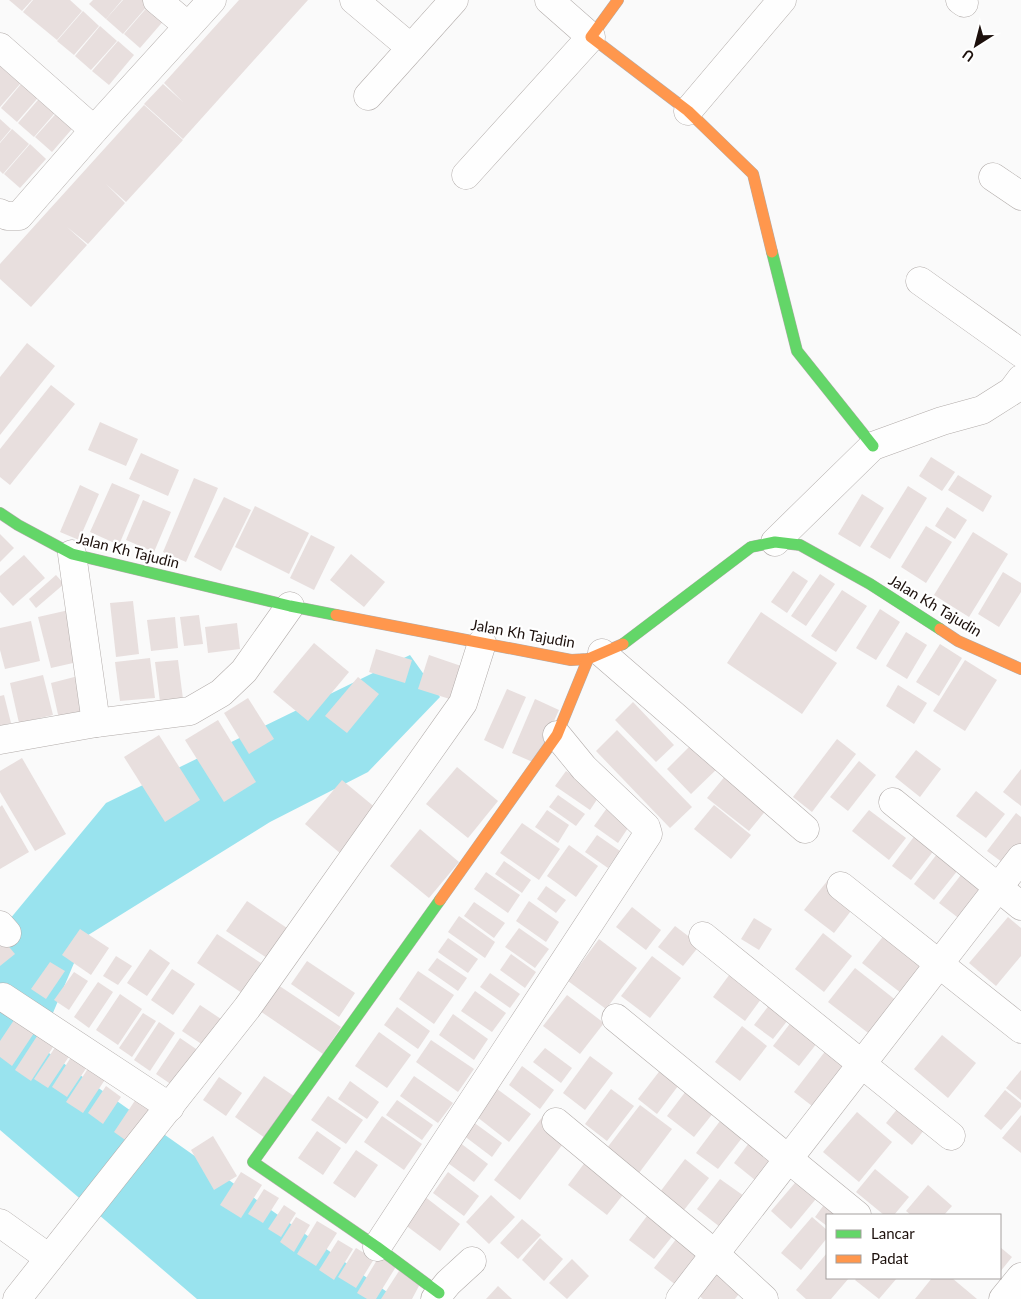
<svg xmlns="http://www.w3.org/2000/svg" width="1021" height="1299" font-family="Lato,sans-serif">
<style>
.water{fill:#99e3ee}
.building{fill:#e8dfde}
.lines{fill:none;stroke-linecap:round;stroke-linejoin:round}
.street-casing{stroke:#b2acaa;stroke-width:29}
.fast-casing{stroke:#b2acaa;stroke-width:12}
.slow-casing{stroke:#b2acaa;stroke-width:12}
.street{stroke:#fefefe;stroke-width:28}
.fast{stroke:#63d668;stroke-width:11}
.slow{stroke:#ff974d;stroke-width:11}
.labels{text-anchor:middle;stroke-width:4.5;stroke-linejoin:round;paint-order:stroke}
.street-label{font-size:15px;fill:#1c100c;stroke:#fff}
</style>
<rect width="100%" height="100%" fill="#fafafa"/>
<polygon class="water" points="410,655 440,697 368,772 270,822 85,937 39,1046 397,1299 197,1299 0,1130 0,931 106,803"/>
<g class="building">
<polygon points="9,0 32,0 22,11"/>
<polygon points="33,0 70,0 82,11 57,40 23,12"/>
<polygon points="93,0 122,0 106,19 89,4"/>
<polygon points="123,0 144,0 149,4 123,34 106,19"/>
<polygon points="239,0 308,0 183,139 144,104 163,84 183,102 164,83"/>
<polygon points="150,4 166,18 140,48 124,34"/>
<polygon points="83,11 99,26 74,55 57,41"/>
<polygon points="100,26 117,41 91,70 75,56"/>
<polygon points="118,41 134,55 109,85 92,71"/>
<polygon points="0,55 26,77 0,107"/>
<polygon points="26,78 43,92 17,122 1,108"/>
<polygon points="44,93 60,107 34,137 18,123"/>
<polygon points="144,105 183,140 126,202 106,184 125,203 88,244 67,227 87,245 31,307 0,279 0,264"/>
<polygon points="61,108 78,122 52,152 35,137"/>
<polygon points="0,119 11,129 0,142"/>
<polygon points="12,129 29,144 3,174 0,171 0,143"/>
<polygon points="30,144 46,159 20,188 4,174"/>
<polygon points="27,343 55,366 0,435 0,377"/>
<polygon points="51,385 75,404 10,485 0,477 0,449"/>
<polygon points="100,422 138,439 126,466 88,450"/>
<polygon points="141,453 179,470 168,496 129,479"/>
<polygon points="931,457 955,472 942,491 919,476"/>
<polygon points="958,475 992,496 983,512 948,490"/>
<polygon points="194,478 218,488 186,562 163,552"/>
<polygon points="112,483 140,495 119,545 90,532"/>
<polygon points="80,485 99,494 79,540 60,532"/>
<polygon points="908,486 927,498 890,559 870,547"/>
<polygon points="862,494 884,508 860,547 838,534"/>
<polygon points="224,497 251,510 221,571 194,557"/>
<polygon points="143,500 171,512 154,552 126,540"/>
<polygon points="255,506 309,533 289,574 235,547"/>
<polygon points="947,507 967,520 955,539 935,526"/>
<polygon points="926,526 952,542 926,583 901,567"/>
<polygon points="973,532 1008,554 969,617 934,595"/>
<polygon points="0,534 14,548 0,562"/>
<polygon points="311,535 335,547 314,590 290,578"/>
<polygon points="351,554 385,582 364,607 330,580"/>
<polygon points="24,555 45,578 13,606 0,592 0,576"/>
<polygon points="793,571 808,581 787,613 771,602"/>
<polygon points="1003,572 1021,583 1021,592 999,627 978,614"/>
<polygon points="820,574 835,584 806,626 791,616"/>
<polygon points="56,575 64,584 36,608 29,599"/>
<polygon points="842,590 867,606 836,652 811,636"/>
<polygon points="133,601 139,654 116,657 110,603"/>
<polygon points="880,609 900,622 876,660 856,648"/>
<polygon points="69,610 82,661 51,668 38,617"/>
<polygon points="761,612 837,663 802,714 727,663"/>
<polygon points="199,615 203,644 184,646 180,617"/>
<polygon points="175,617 178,648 151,651 147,620"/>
<polygon points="31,621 40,661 5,669 0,650 0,628"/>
<polygon points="237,623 240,649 208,653 205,627"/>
<polygon points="906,632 927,645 907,679 886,666"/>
<polygon points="314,643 349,672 308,721 273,692"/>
<polygon points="940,644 962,658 939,696 916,682"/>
<polygon points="376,649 412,660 405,683 369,672"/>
<polygon points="429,655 467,668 456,701 418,689"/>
<polygon points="150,658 155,698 120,701 115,662"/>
<polygon points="178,660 183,699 160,702 155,662"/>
<polygon points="965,660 997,680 965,731 933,711"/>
<polygon points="43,675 53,715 19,723 10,683"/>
<polygon points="82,675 91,711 59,719 51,683"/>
<polygon points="358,677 379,694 347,733 325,716"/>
<polygon points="898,685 927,703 914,724 886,706"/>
<polygon points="507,689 526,697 503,749 484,740"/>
<polygon points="4,695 11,723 0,726 0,696"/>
<polygon points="248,698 274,739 249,754 224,713"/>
<polygon points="535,699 559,710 535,763 512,753"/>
<polygon points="633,702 674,745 656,762 615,720"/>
<polygon points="218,720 256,782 224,802 185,740"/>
<polygon points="617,730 692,807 670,828 596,751"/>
<polygon points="159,735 200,800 165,822 124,757"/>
<polygon points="837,739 856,754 812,812 793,797"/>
<polygon points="696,740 721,765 691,794 667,769"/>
<polygon points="916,750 941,769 920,797 895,777"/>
<polygon points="22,758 66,834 35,851 0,792 0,771"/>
<polygon points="859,761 876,775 848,811 830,797"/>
<polygon points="457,767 498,801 468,838 426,804"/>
<polygon points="731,769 772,803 749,831 707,798"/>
<polygon points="1021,769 1021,806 1003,792"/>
<polygon points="566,771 600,795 590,810 555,786"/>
<polygon points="342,780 383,814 346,858 305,824"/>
<polygon points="976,791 1005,814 986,838 956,816"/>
<polygon points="558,795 585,814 576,826 549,807"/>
<polygon points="2,805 29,852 0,869 0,807"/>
<polygon points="714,805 751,835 731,859 694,829"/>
<polygon points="607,808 630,825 618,843 594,826"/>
<polygon points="547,810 569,825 558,843 535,827"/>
<polygon points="869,810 906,838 889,860 852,831"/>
<polygon points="1016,813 1021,817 1021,854 1010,868 987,851"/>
<polygon points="522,823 560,849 539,880 500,853"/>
<polygon points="420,829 459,862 429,898 390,866"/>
<polygon points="916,834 935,849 911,880 892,866"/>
<polygon points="597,835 620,851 608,868 585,852"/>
<polygon points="569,845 598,866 576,897 547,876"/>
<polygon points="937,854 958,870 934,900 914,884"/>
<polygon points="504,861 531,880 522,893 495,874"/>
<polygon points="964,871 989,891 965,923 939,903"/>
<polygon points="486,872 520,895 508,913 474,889"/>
<polygon points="828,880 857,903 834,933 804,910"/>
<polygon points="546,886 566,900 556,913 537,899"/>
<polygon points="247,901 287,928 267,958 226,931"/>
<polygon points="529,901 559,922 546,942 516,921"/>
<polygon points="474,902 505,923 494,938 464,916"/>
<polygon points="632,907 661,930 646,950 616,927"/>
<polygon points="459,916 495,942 485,958 448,932"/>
<polygon points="1008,917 1021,928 1021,956 996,986 969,963"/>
<polygon points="754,918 772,929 759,950 741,939"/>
<polygon points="675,926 700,945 683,966 658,947"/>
<polygon points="519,928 549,949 535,968 505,947"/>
<polygon points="80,929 109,948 91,975 62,955"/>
<polygon points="889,929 931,962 905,996 862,963"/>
<polygon points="823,933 852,956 824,992 795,969"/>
<polygon points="217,934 261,963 242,993 197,963"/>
<polygon points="0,936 15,954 0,966"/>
<polygon points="448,938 478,959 468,973 438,952"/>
<polygon points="599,939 637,968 606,1009 568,981"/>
<polygon points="150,949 170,963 147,996 127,983"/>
<polygon points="511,954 536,972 525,988 500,970"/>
<polygon points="116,956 132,966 118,985 103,976"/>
<polygon points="652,956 681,978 650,1018 621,996"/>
<polygon points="437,958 467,978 458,991 428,970"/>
<polygon points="307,961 355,993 339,1017 291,984"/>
<polygon points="50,962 65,971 46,999 31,989"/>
<polygon points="735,967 767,991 745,1021 713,997"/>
<polygon points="855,968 902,1005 876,1039 828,1002"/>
<polygon points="172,969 195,984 173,1015 151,1000"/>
<polygon points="418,971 454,995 434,1024 399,999"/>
<polygon points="74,972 88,981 69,1010 54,1000"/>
<polygon points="490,973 520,994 510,1008 480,987"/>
<polygon points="98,982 113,992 89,1028 74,1017"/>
<polygon points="278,985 341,1027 323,1054 260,1011"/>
<polygon points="475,991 506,1013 492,1032 461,1011"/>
<polygon points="120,994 142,1009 118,1045 96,1030"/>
<polygon points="567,995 604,1023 580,1054 543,1026"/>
<polygon points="776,996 795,1011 773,1039 754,1025"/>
<polygon points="200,1005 221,1019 203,1045 182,1031"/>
<polygon points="397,1007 430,1031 418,1049 384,1025"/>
<polygon points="143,1013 156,1021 132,1057 119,1048"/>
<polygon points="453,1014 488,1039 474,1060 439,1035"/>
<polygon points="16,1017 36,1030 12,1066 0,1057 0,1041"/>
<polygon points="795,1017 821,1038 799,1066 773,1046"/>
<polygon points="159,1022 175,1033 150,1071 134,1060"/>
<polygon points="742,1026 767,1046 740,1081 715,1062"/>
<polygon points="379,1032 411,1055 387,1088 355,1066"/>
<polygon points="39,1033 55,1044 31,1081 15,1070"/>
<polygon points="942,1035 976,1063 948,1098 914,1069"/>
<polygon points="180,1038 199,1051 175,1087 156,1074"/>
<polygon points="431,1040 474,1069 458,1092 416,1062"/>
<polygon points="58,1043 72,1052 48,1088 34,1079"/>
<polygon points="830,1045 852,1062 816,1109 794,1092"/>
<polygon points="545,1048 572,1068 561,1083 533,1062"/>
<polygon points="73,1054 89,1064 67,1097 52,1087"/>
<polygon points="590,1056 613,1073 585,1110 563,1093"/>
<polygon points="91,1064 108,1075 83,1113 66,1102"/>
<polygon points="665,1064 684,1078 657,1114 638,1099"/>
<polygon points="522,1066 554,1090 540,1109 509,1085"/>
<polygon points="1021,1070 1021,1100 1006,1088"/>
<polygon points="264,1076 294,1096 265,1138 235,1117"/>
<polygon points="414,1076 453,1103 438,1123 400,1096"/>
<polygon points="219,1077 242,1093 226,1116 203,1100"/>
<polygon points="350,1081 379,1102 367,1119 338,1099"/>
<polygon points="106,1086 121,1097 103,1124 88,1113"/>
<polygon points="493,1086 531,1114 509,1142 472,1113"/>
<polygon points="611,1089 634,1106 607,1141 585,1124"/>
<polygon points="1005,1090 1021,1103 1021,1107 1001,1130 984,1116"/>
<polygon points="686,1091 714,1112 694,1137 667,1116"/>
<polygon points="140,1093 162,1108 135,1147 114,1132"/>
<polygon points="328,1096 363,1120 346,1144 311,1120"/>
<polygon points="397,1100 433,1125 422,1140 386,1115"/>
<polygon points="902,1103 929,1124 912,1145 886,1123"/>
<polygon points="640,1105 672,1129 639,1173 607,1148"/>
<polygon points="857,1112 892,1142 859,1182 823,1152"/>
<polygon points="1021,1115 1021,1153 1002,1138"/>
<polygon points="382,1116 422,1144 404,1170 364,1142"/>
<polygon points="543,1116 569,1136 520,1200 494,1180"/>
<polygon points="723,1117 745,1134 718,1169 696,1153"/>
<polygon points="469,1119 502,1143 492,1157 459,1132"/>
<polygon points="317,1131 341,1148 323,1175 298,1158"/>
<polygon points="755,1135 777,1152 755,1180 734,1163"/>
<polygon points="213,1136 237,1176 214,1190 191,1150"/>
<polygon points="455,1139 488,1164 474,1182 441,1158"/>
<polygon points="356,1150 378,1165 355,1198 333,1183"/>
<polygon points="589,1157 629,1187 607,1215 568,1185"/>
<polygon points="685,1159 709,1178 684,1210 660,1192"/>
<polygon points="875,1169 909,1197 894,1215 884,1215 856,1192"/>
<polygon points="241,1172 262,1185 241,1218 220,1205"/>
<polygon points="448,1172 479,1196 464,1216 433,1193"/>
<polygon points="800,1177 820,1194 791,1229 771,1211"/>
<polygon points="720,1179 744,1196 720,1227 697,1209"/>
<polygon points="928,1185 952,1206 944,1215 911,1215 906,1211"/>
<polygon points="264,1189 279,1198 263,1223 248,1214"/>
<polygon points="491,1195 515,1217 489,1244 466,1222"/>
<polygon points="424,1196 460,1224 440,1251 404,1224"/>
<polygon points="829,1198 846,1215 827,1215 827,1226 815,1217"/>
<polygon points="284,1205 296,1213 281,1237 268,1229"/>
<polygon points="653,1208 679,1228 654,1259 629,1240"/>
<polygon points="296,1217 310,1225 294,1252 280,1242"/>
<polygon points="812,1217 827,1230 827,1238 801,1270 781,1253"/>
<polygon points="522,1219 541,1235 518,1259 500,1243"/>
<polygon points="317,1221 337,1233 316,1266 297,1254"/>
<polygon points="680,1234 707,1255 681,1289 654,1268"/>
<polygon points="540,1238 563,1259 544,1281 522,1260"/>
<polygon points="338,1240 353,1249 334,1280 319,1270"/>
<polygon points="1000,1247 1012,1257 1000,1272"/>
<polygon points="356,1248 374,1259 356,1288 338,1277"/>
<polygon points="827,1253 827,1278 849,1278 831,1299 806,1299 796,1290"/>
<polygon points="380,1255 397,1265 376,1299 367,1299 357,1293"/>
<polygon points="572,1259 589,1276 567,1299 549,1283"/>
<polygon points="720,1265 745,1286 735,1299 703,1299 696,1293"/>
<polygon points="399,1271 420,1284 412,1299 381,1299"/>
<polygon points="857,1278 897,1278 879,1299 855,1280"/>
<polygon points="932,1278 952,1278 977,1299 915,1299"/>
<polygon points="498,1286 512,1299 486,1299"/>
</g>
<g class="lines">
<defs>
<g id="street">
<polyline points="157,0 188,26"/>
<polyline points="354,0 411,48"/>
<polyline points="960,0 964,3"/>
<polyline points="0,47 94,130"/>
<polyline points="368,96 454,0"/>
<polyline points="688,111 782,0"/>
<polyline points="466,175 591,37 549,0"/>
<polyline points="993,177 1021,196"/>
<polyline points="0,213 7,216 19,216 94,130 212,0"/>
<polyline points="920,281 1021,353"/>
<polyline points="775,542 873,446 942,421 982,410 1012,391 1021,379"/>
<polyline points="72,554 96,723"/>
<polyline points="602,653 805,829"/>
<polyline points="0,740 96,723 190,711 221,693 244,671 290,606"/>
<polyline points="893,802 1021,906"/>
<polyline points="841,886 1021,1029"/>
<polyline points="0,925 7,933"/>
<polyline points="703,936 951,1136"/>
<polyline points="3,997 170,1107"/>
<polyline points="616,1018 857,1215"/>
<polyline points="556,1122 715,1254 764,1299"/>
<polyline points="0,1223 49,1258"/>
<polyline points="377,1247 648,834 646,827 584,768 557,735"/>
<polyline points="17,1299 247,1008 463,703 482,643"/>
<polyline points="435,1299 448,1283 472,1261"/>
<polyline points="680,1299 1021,858"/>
<polyline points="1003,1299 1021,1277"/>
</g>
<g id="fast">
<polyline points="772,252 797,351 873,446"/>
<polyline points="0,513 18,525 72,554 290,606 336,615"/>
<polyline points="623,644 751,547 775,542 800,545 870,584 940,629"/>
<polyline points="439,1293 377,1247 253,1162 440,900"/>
</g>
<g id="slow">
<polyline points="618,0 591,37 688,111 753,174 772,252"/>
<polyline points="336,615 571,660 588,659 623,644"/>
<polyline points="940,629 958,641 1021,669"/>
<polyline points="440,900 557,735 588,659"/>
</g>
</defs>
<use href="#street" class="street-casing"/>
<use href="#fast" class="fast-casing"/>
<use href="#slow" class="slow-casing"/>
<use href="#street" class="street"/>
<use href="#fast" class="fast"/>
<use href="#slow" class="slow"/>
</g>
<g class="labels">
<g class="street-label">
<text transform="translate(128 551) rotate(14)" y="5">Jalan Kh Tajudin</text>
<text transform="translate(935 606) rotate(31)" y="5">Jalan Kh Tajudin</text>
<text transform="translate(523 634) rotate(10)" y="5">Jalan Kh Tajudin</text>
</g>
</g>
<rect x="826" y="1214" width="175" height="65" fill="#ffffff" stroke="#a49f9e"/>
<rect x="836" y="1230" width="25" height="8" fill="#63d668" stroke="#a49f9e"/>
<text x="871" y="1239" font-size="15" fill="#1c100c">Lancar</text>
<rect x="836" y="1255" width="25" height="8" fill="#ff974d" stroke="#a49f9e"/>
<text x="871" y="1264" font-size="15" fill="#1c100c">Padat</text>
<g transform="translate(976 45) rotate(216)" stroke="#ffffff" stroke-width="4" paint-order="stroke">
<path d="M0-4L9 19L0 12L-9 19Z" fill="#1c100c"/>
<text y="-8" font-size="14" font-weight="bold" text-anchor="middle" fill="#1c100c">U</text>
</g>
</svg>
